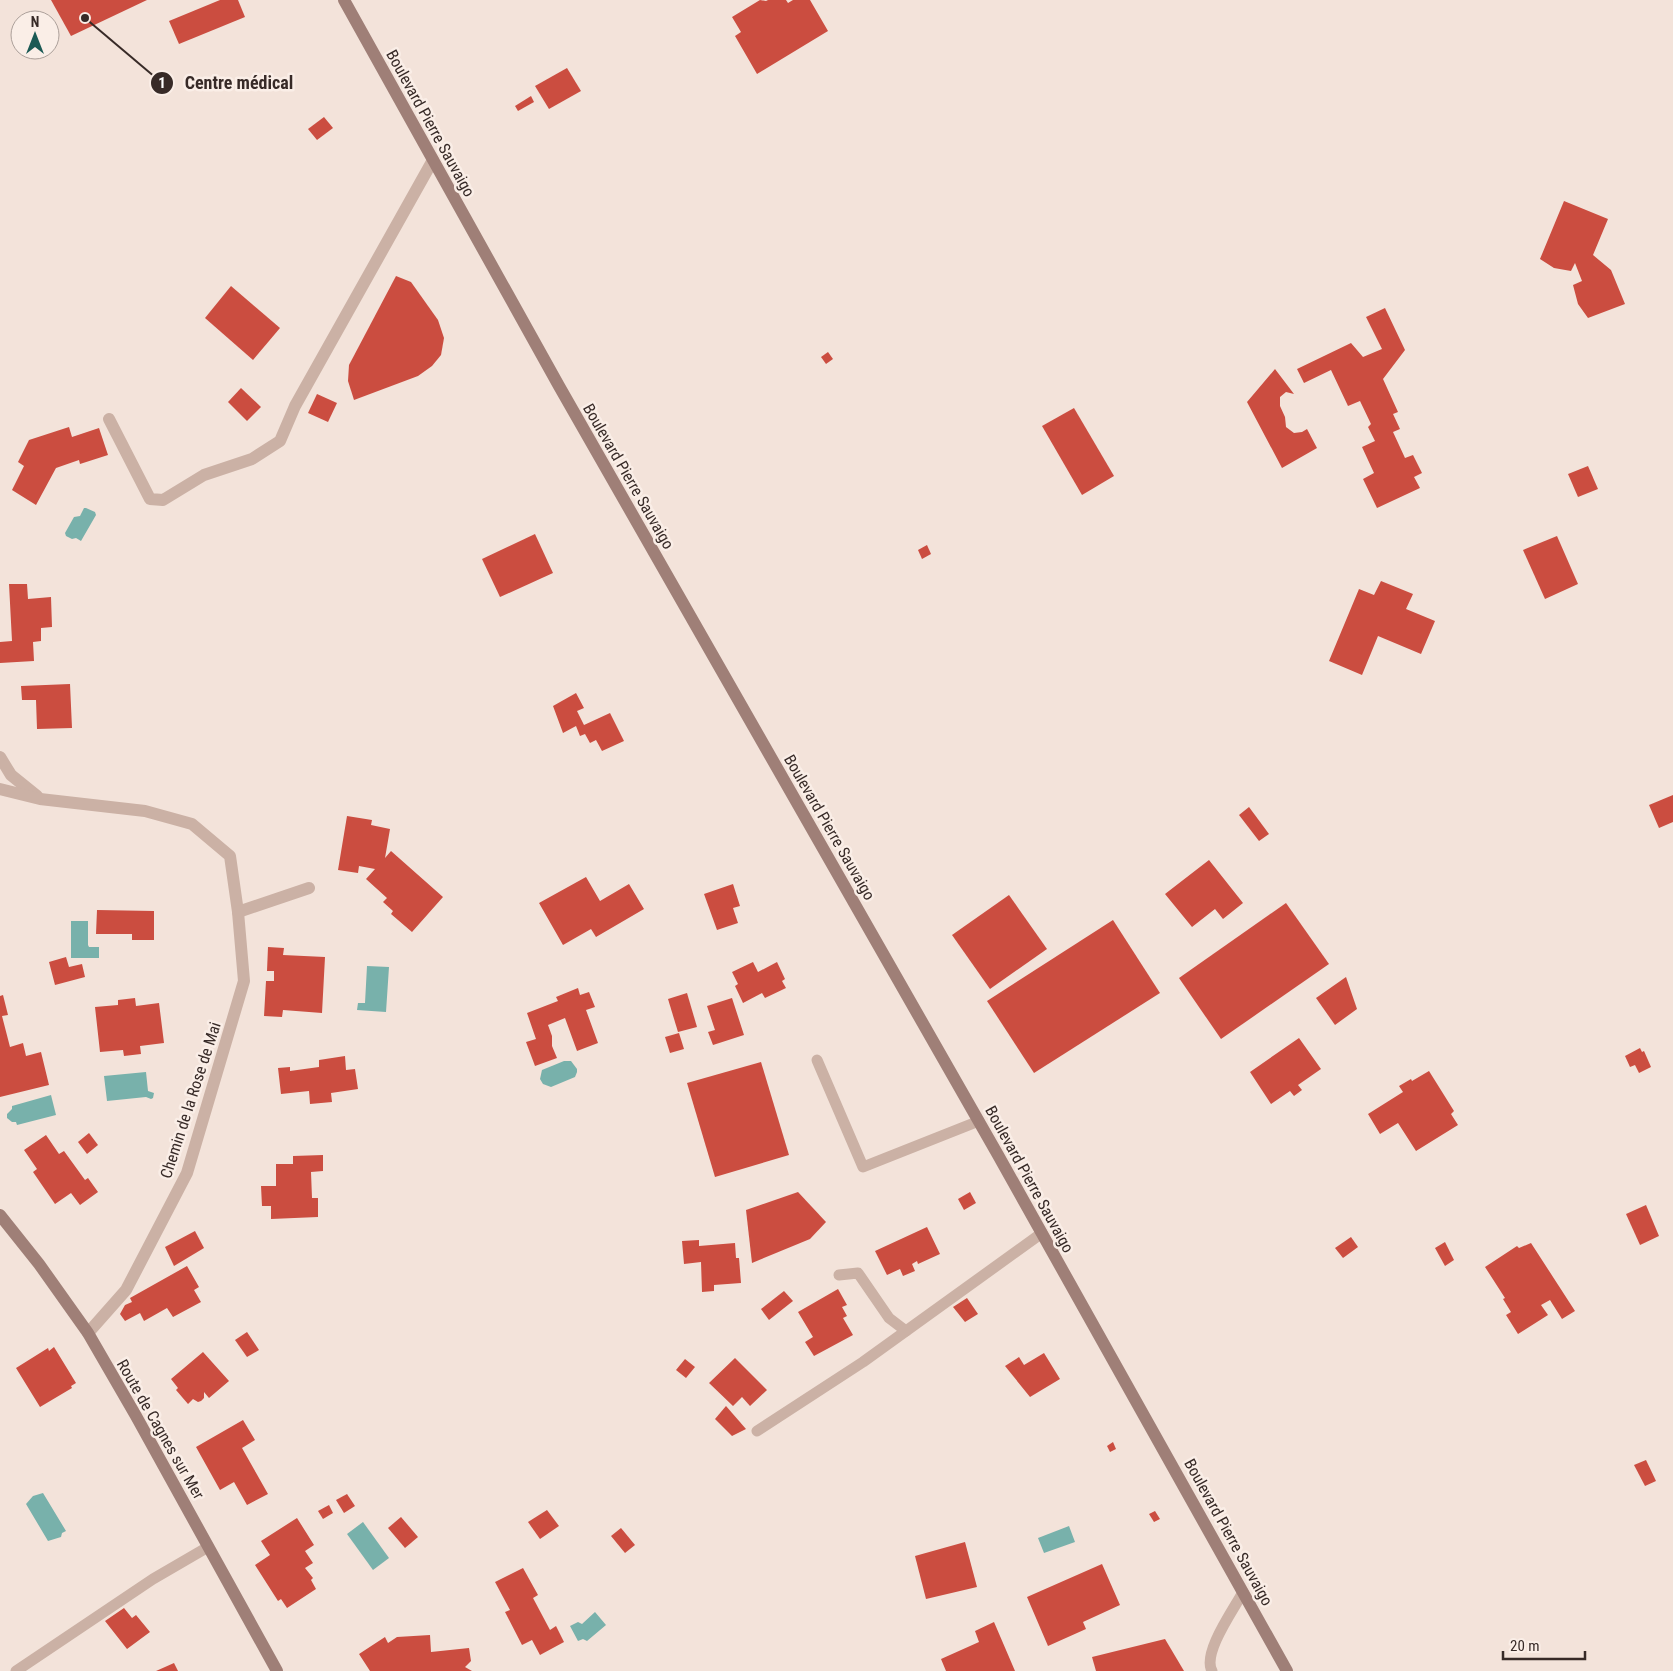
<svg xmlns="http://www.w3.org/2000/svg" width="1673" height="1671" font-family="'Roboto Condensed',sans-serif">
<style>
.water{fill:#78b1ab}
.building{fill:#cb4d40}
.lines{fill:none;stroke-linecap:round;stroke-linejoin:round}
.service{stroke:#cbb1a5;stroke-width:11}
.minor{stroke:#cbb1a5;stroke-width:12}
.secondary{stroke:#9f7f77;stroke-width:12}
.labels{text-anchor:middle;stroke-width:5;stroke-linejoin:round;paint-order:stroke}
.street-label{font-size:16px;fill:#372a27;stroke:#faeee7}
.leader{fill:none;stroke:#372a27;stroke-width:2}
.callout-dot{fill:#372a27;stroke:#faeee7;stroke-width:2}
.mark-label{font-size:15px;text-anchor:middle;font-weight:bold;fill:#fff}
.callout-label{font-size:18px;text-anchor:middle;font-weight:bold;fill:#372a27;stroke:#faeee7;stroke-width:5;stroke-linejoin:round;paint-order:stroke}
</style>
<rect width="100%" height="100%" fill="#f3e3da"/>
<g class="water">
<polygon points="84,508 86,508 95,512 96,515 81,541 76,538 72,539 66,536 65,533 74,517 80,516"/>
<polygon points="71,921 88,921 88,945 89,947 99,947 99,958 71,958"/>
<polygon points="367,966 389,967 386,1012 357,1010 358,1003 365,1003"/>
<polygon points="564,1061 571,1061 577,1069 577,1072 575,1077 551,1087 543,1084 540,1079 542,1070"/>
<polygon points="146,1072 148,1091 154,1093 153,1098 151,1099 146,1097 107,1101 104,1076"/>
<polygon points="51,1095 56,1115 17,1125 16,1122 12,1122 7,1118 7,1114 12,1109 12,1106"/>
<polygon points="43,1493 66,1531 62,1533 61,1537 48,1541 26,1504 33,1496"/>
<polygon points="363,1522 389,1558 373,1570 347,1534"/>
<polygon points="1069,1526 1075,1542 1044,1553 1038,1538"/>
<polygon points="595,1612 606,1625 587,1641 583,1639 578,1641 570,1626 578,1622 582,1624"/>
</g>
<g class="building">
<polygon points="51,0 147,0 71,36"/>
<polygon points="220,0 238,0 245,17 179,44 169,21"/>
<polygon points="760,0 766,1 768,0 786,0 788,3 793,0 810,0 828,31 757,74 735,36 741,32 732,17"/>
<polygon points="567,68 581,91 549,109 535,86"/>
<polygon points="531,96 534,102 518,111 515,106"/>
<polygon points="324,117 333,128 317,140 308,129"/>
<polygon points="1564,201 1608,219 1593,255 1611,270 1625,304 1588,318 1578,304 1573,285 1582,281 1575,263 1571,271 1554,268 1540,259"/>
<polygon points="396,276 411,282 438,320 444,338 441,355 432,366 418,376 354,400 348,381 349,365"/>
<polygon points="231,286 280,328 253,360 205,318"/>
<polygon points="1385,308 1405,350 1383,379 1398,412 1393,414 1400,429 1393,432 1405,458 1413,455 1422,473 1414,477 1420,488 1377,508 1363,479 1374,473 1362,447 1375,441 1368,427 1371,424 1360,401 1348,406 1331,370 1304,383 1297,369 1351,343 1363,357 1382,349 1366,317"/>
<polygon points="828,352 833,359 826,364 821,357"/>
<polygon points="1275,369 1294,394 1286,392 1280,397 1280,406 1285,417 1286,427 1294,433 1302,432 1307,429 1317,448 1282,468 1247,402"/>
<polygon points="241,388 261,407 247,421 228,402"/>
<polygon points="317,394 337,403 328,422 308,413"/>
<polygon points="1074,408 1114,476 1082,495 1042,426"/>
<polygon points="69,427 72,437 99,428 108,455 80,464 79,460 56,468 36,505 12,490 24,466 18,462 29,440"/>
<polygon points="1588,466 1598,489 1578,497 1568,474"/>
<polygon points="535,534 553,573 500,597 482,559"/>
<polygon points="1557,536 1578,584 1545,599 1523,550"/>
<polygon points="927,545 931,554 922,559 918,550"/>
<polygon points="1381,581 1413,594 1406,609 1435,621 1421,654 1378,636 1362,675 1329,661 1359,589 1374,595"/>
<polygon points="9,584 27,584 28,599 51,597 52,627 41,628 41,641 33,642 34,661 0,663 0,642 12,641"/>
<polygon points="70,684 72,728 37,729 36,700 22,700 21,686"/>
<polygon points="576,693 584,708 577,711 584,725 610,713 624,741 602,751 596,740 590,743 585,734 580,736 576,726 563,733 553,706"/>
<polygon points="1673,795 1673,822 1659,828 1649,805"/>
<polygon points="1249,807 1269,834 1259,841 1239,815"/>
<polygon points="347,816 372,820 371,825 390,829 385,858 391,851 443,897 412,932 391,914 393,911 383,902 387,898 366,879 375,869 359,866 358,873 338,870"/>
<polygon points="1209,860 1243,903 1223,919 1215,909 1192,927 1165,894"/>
<polygon points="586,877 600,901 629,884 644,909 596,937 591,929 563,945 539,903"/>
<polygon points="733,884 740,906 733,908 738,923 717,930 704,894"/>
<polygon points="1009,895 1047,949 990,989 952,935"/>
<polygon points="1286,903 1329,964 1221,1039 1179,978"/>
<polygon points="97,910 154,911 154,940 132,940 132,934 96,934"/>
<polygon points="1113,920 1160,993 1034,1073 987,1001"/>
<polygon points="268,947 284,948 283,955 325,957 322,1013 283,1010 282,1017 264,1016 266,981 274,981 274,971 267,971"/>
<polygon points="66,957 69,967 82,964 85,977 55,985 49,962"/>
<polygon points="753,962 758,972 777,962 785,979 782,981 786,988 765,998 762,993 743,1003 735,986 738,984 732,972"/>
<polygon points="1346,977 1357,1009 1335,1025 1316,998"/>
<polygon points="578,988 580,995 589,992 595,1007 586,1010 598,1043 577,1051 565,1018 548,1025 552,1036 552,1046 557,1058 535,1066 526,1042 536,1039 527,1013 558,1001 556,997"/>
<polygon points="687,993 697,1027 678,1032 668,999"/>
<polygon points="3,995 8,1015 2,1016 10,1047 23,1043 26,1056 41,1052 49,1085 0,1097 0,996"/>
<polygon points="135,998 136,1006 159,1003 164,1043 140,1046 141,1054 124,1056 123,1050 100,1052 95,1007 118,1005 118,1000"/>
<polygon points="732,998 744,1035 713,1045 708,1032 715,1030 707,1006"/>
<polygon points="679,1033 684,1049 670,1053 665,1037"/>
<polygon points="1299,1038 1321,1069 1298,1085 1302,1090 1294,1096 1290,1091 1271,1104 1250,1072"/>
<polygon points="1640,1048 1642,1052 1644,1051 1651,1067 1639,1073 1635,1065 1630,1067 1625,1056"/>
<polygon points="345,1056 346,1070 355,1069 358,1089 331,1093 332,1102 310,1104 309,1091 281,1094 278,1068 290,1067 290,1071 319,1067 319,1060"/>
<polygon points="761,1062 789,1155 715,1177 687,1083"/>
<polygon points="1429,1071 1454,1111 1451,1114 1458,1125 1416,1151 1398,1123 1380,1134 1368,1114 1403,1092 1399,1086 1411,1079 1412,1081"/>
<polygon points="89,1133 98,1145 87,1154 78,1142"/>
<polygon points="46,1135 59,1154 64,1151 85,1180 88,1178 98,1192 80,1205 71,1193 55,1204 33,1172 37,1169 24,1150"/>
<polygon points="323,1155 323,1171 311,1172 312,1198 318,1198 318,1217 271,1219 271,1206 262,1206 261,1186 276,1186 276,1164 293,1164 293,1156"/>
<polygon points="798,1192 826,1222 810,1239 752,1263 746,1210"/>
<polygon points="970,1192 976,1203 964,1210 958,1199"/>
<polygon points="1646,1205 1659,1236 1640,1245 1626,1214"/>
<polygon points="927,1227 940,1254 918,1264 917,1261 912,1264 915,1271 903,1276 900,1269 887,1275 875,1251"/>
<polygon points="195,1231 204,1248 174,1266 165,1247"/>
<polygon points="1351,1237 1358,1247 1343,1258 1335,1248"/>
<polygon points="699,1240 699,1246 735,1243 736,1258 739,1258 741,1283 714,1285 714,1291 702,1292 701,1262 684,1264 682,1241"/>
<polygon points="1445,1242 1454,1260 1445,1266 1435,1248"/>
<polygon points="1531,1243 1575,1311 1562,1319 1550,1300 1541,1305 1548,1315 1518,1334 1506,1315 1511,1312 1503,1299 1505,1298 1485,1267 1517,1246 1519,1248"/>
<polygon points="187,1266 199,1287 194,1290 201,1302 173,1317 167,1308 144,1321 140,1313 125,1321 120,1314 125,1305 132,1302 130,1298"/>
<polygon points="838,1289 847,1305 842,1307 847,1316 843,1318 853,1335 814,1356 805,1342 813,1337 798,1312"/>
<polygon points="784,1291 793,1301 769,1320 761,1309"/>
<polygon points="967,1298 978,1314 965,1322 953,1307"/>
<polygon points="247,1332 259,1350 247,1357 235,1340"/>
<polygon points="54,1347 76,1383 71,1386 72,1388 40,1407 16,1368 48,1348 49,1351"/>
<polygon points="203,1352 229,1381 209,1398 204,1392 204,1398 201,1401 198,1402 193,1399 188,1404 176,1390 178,1388 171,1379"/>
<polygon points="1044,1353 1060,1379 1030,1397 1005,1366 1019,1357 1024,1365"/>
<polygon points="735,1358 767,1390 750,1406 742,1397 733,1406 709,1383"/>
<polygon points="685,1359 695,1367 686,1378 676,1370"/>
<polygon points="726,1406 746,1429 732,1436 715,1419"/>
<polygon points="243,1420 255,1440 242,1448 268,1494 247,1505 234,1482 220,1490 196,1447"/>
<polygon points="1113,1442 1116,1449 1110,1452 1107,1446"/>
<polygon points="1646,1460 1656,1481 1645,1486 1634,1465"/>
<polygon points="347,1494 355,1506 344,1513 336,1500"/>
<polygon points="329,1505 333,1513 323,1519 318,1511"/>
<polygon points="547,1510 559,1526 540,1539 528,1522"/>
<polygon points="1155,1511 1160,1519 1154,1522 1149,1514"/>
<polygon points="401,1517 418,1537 405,1548 388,1528"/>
<polygon points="297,1518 314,1545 305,1551 313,1563 305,1568 313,1578 311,1580 316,1589 287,1608 281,1599 278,1601 255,1565 270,1555 261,1541"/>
<polygon points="621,1528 635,1545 625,1553 611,1536"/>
<polygon points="965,1542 977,1587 926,1599 915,1556"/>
<polygon points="1102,1564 1120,1605 1083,1622 1086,1629 1048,1646 1027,1597"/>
<polygon points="523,1568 538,1595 533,1598 550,1630 556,1626 564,1642 540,1655 532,1640 522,1645 505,1612 510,1610 495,1582"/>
<polygon points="124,1608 132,1618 136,1615 150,1632 127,1649 105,1621"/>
<polygon points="994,1622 1015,1671 946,1671 941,1659 979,1642 975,1631"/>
<polygon points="430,1635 431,1652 469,1648 471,1661 465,1667 472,1671 370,1671 359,1654 385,1637 388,1643 397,1637"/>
<polygon points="1165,1639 1184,1671 1096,1671 1092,1657"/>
<polygon points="174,1663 178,1671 156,1671"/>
</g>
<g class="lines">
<g class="service">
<polyline points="817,1060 863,1167 979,1121"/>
<polyline points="839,1275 858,1273 889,1318 906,1331"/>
<polyline points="757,1431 863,1362 1042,1233"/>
<polyline points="16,1671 153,1579 208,1547"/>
<path d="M1212 1671C1202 1653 1234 1609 1243 1592"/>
</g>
<g class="minor">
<polyline points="109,419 150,499 163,500 204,475 252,459 280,441 295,406 433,160"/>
<polyline points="0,757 11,775 37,796"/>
<polyline points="0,789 40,799 145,811 192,824 230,856 238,912 244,981 187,1173 126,1290 88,1333"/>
<polyline points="238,912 309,888"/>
</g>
<g class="secondary">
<polyline points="344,0 559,386 998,1155 1287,1671"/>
<polyline points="0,1215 39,1264 88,1333 136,1416 277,1671"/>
</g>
</g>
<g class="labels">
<g class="street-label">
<text transform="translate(431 123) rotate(61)" y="6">Boulevard Pierre Sauvaigo</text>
<text transform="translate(629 476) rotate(60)" y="6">Boulevard Pierre Sauvaigo</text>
<text transform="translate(830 827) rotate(60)" y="6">Boulevard Pierre Sauvaigo</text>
<text transform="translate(190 1100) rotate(-72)" y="6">Chemin de la Rose de Mai</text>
<text transform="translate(1030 1179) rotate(61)" y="6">Boulevard Pierre Sauvaigo</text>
<text transform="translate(161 1429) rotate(60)" y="6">Route de Cagnes sur Mer</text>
<text transform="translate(1229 1532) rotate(61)" y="6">Boulevard Pierre Sauvaigo</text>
</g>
</g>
<path class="leader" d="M85 18L162 83"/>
<g class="callout-dot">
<circle cx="85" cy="18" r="5"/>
<circle cx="162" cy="83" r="12"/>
</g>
<g class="mark-label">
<text x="162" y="88">1</text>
</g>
<g class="callout-label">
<text x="239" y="89">Centre médical</text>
</g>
<g transform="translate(35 35)"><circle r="24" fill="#faeee7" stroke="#aca09a"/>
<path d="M0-4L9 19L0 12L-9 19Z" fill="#1b5a55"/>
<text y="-8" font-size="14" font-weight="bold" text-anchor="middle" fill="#372a27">N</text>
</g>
<path d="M1503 1651v8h82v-8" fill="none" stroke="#372a27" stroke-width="2.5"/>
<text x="1510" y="1651" font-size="15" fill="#372a27" stroke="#faeee7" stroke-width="4" paint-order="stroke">20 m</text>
</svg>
